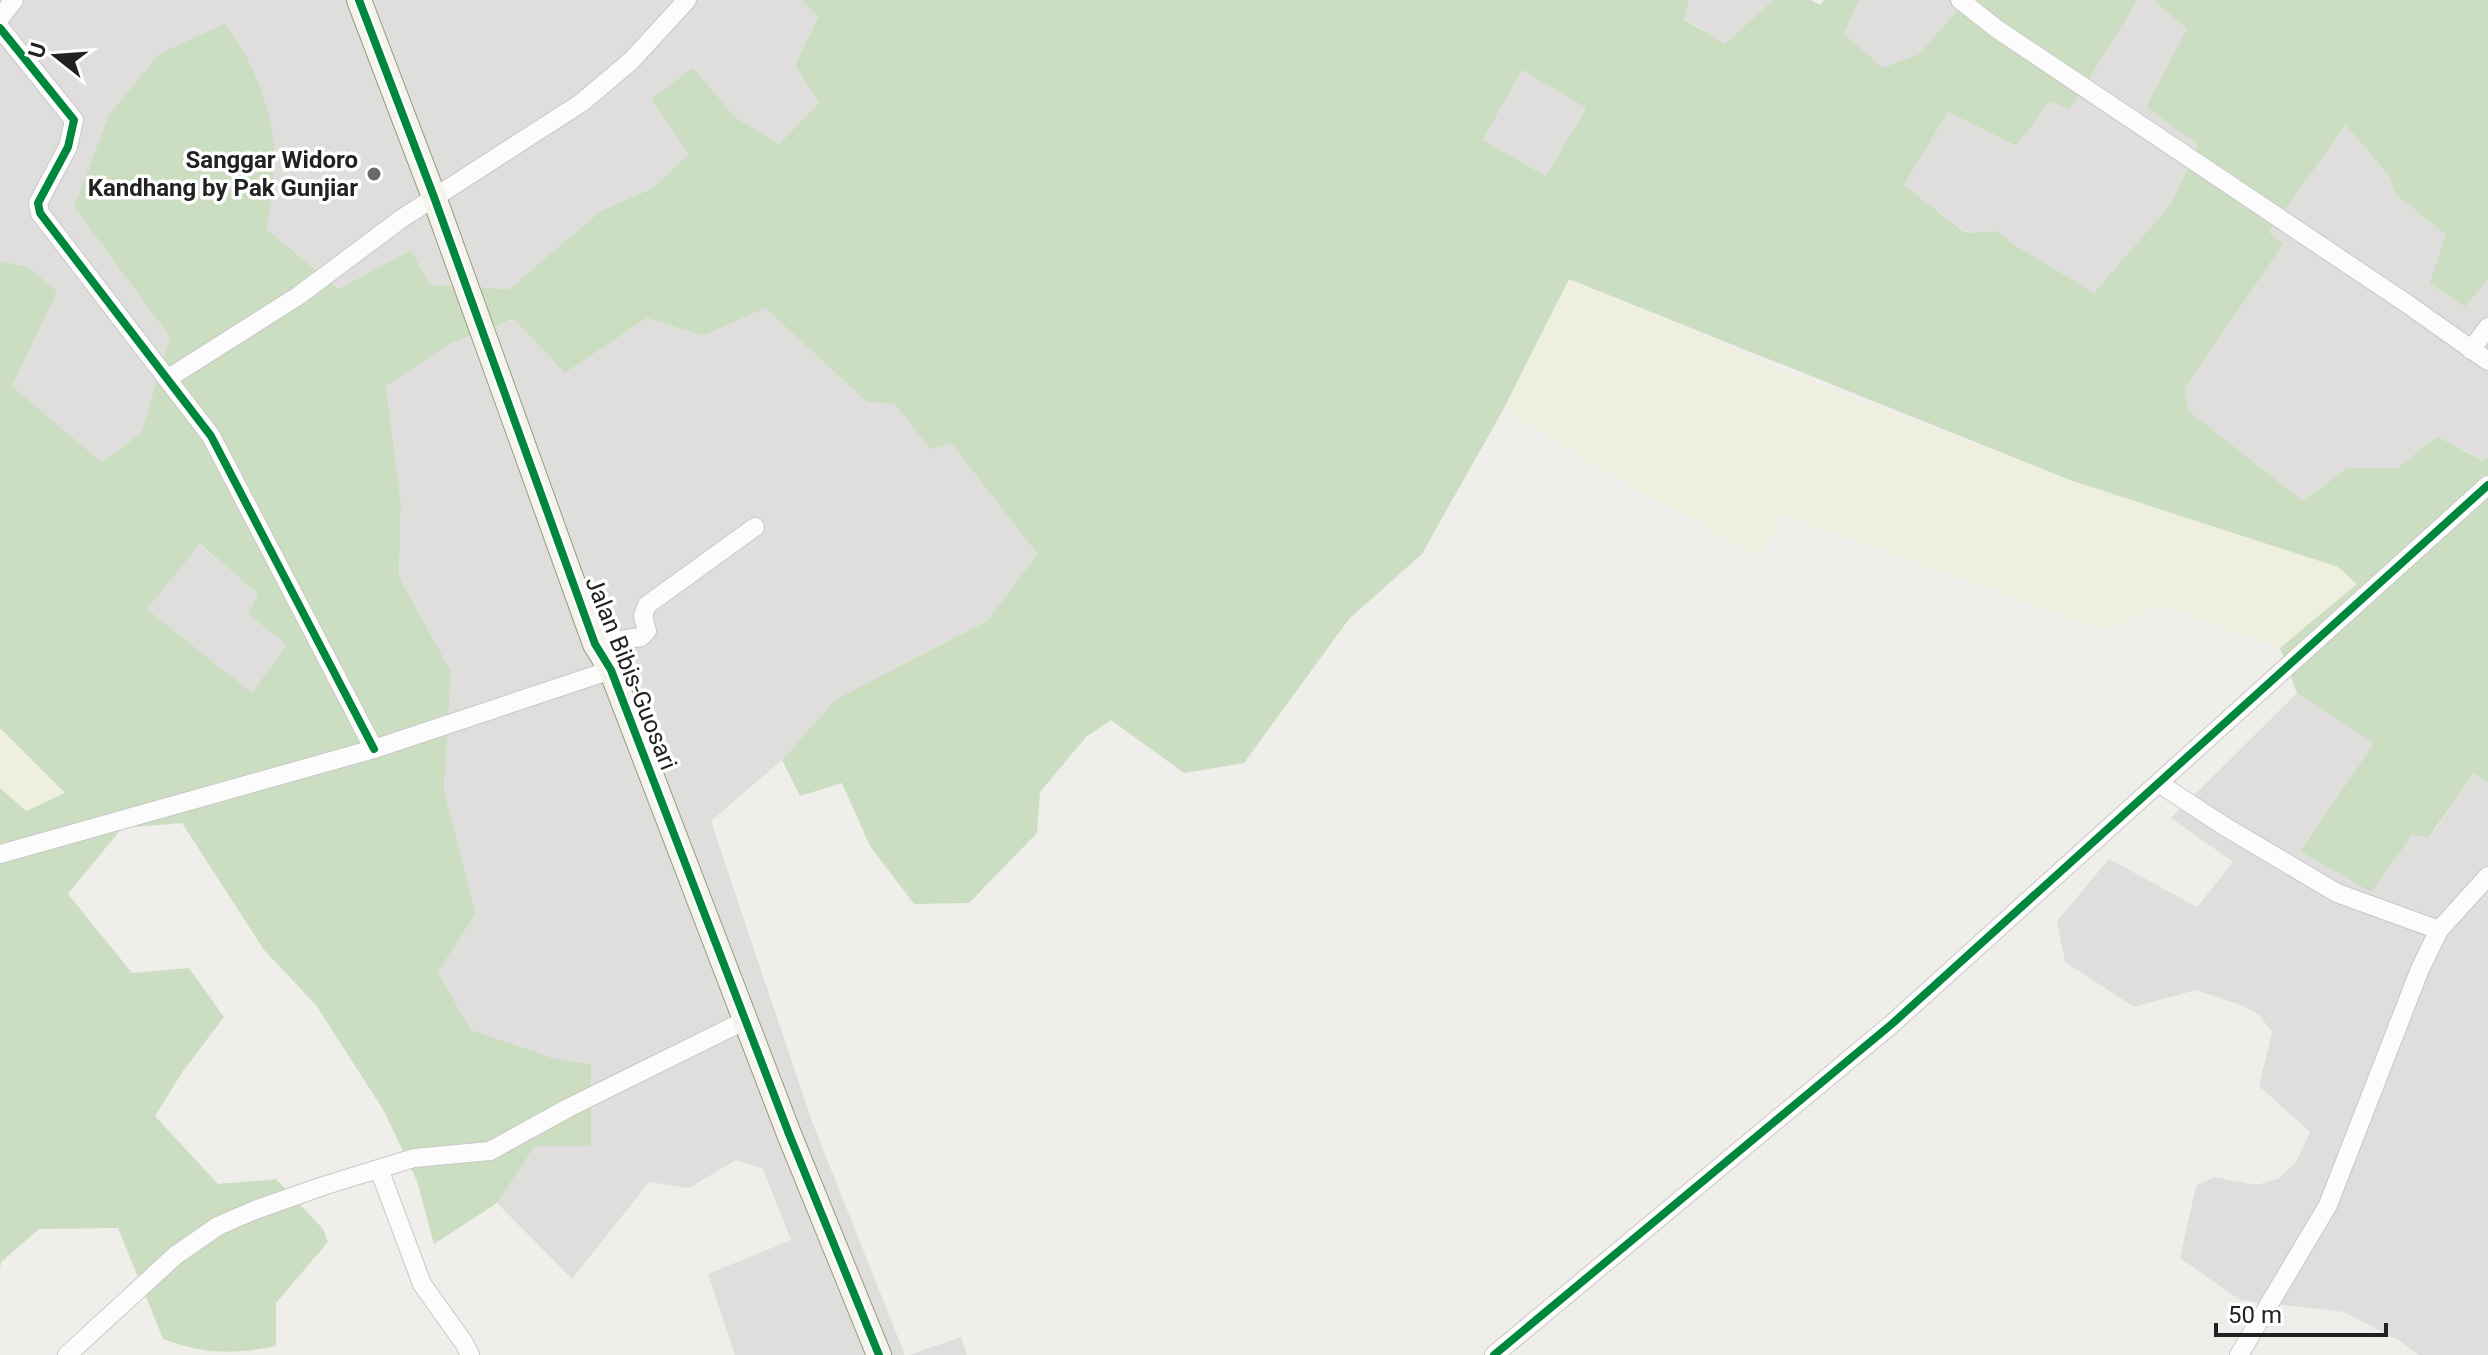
<svg xmlns="http://www.w3.org/2000/svg" width="2488" height="1355" font-family="Roboto,sans-serif">
<style>
.residential{fill:#dfdedc}
.farmland{fill:#efefdf}
.forest{fill:#cbdec1;fill-rule:evenodd}
.lines{fill:none;stroke-linecap:round;stroke-linejoin:round}
.street-casing{stroke:#c9c8c7;stroke-width:20}
.secondary-casing{stroke:#999a82;stroke-width:26}
.street{stroke:#fdfcfc;stroke-width:18}
.secondary{stroke:#f4f4ed;stroke-width:24}
.cycleway-casing{stroke:#fff;stroke-width:13}
.cycleway{stroke:#00873e;stroke-width:8}
.poi-dot{fill:#6a6968;stroke:#fff;stroke-width:3}
.labels{text-anchor:middle;stroke-width:7;stroke-linejoin:round;paint-order:stroke}
.poi-label{font-size:24px;font-weight:bold;fill:#222;stroke:#fff;text-anchor:end}
.street-label{font-size:24px;fill:#222;stroke:#fff}
</style>
<rect width="100%" height="100%" fill="#f0eeeb"/>
<g class="residential">
<polygon points="0,0 801,0 818,17 795,65 819,103 779,144 735,117 692,68 689,154 651,189 602,210 509,289 430,285 411,250 340,289 267,229 275,162 274,141 74,207 170,337 141,433 100,462 12,386 56,292 29,267 0,261"/>
<polygon points="1689,0 1773,0 1725,44 1684,18"/>
<polygon points="1859,0 1966,0 1919,54 1883,69 1844,34"/>
<polygon points="2138,0 2153,0 2188,29 2147,107 2198,143 2171,204 2094,294 2016,246 1997,231 1967,233 1904,185 1948,112 2015,146 2050,101 2069,109"/>
<polygon points="1522,70 1586,108 1546,176 1483,140"/>
<polygon points="2346,125 2389,176 2395,194 2446,235 2465,307 2488,279 2488,456 2484,461 2437,436 2398,469 2347,468 2303,501 2188,410 2185,388 2282,244 2269,232"/>
<polygon points="765,308 867,402 895,404 930,448 952,444 1037,554 987,621 836,699 782,760 711,821 811,1119 905,1355 735,1355 708,1274 791,1240 763,1169 736,1160 689,1188 649,1182 572,1279 497,1203 590,1064 556,1059 471,1030 438,972 476,912 444,790 451,671 399,577 401,502 386,386 449,344 515,319 565,373 647,318 703,336"/>
<polygon points="199,544 258,594 248,614 286,645 252,694 147,609"/>
<polygon points="2297,693 2374,743 2300,850 2371,891 2412,834 2430,837 2474,773 2488,783 2488,1355 2419,1355 2400,1341 2344,1312 2240,1300 2180,1258 2196,1186 2214,1177 2256,1185 2278,1179 2296,1162 2310,1132 2259,1086 2272,1032 2259,1015 2241,1005 2196,990 2134,1007 2065,962 2057,921 2109,859 2197,907 2233,862 2171,818"/>
<polygon points="961,1337 967,1355 909,1355"/>
</g>
<g class="farmland">
<polygon points="1569,279 1819,385 2070,480 2338,567 2358,584 2280,648 2157,604 2105,631 1784,515 1759,557 1581,458 1504,408"/>
<polygon points="0,728 2,731 66,793 26,811 0,788"/>
</g>
<path class="forest" d="M801 0H1689L1684 19 1725 44 1773 0H1811L1820 5 1824 0H1859L1844 34 1883 68 1919 54 1966 0H2138L2069 110 2050 101 2016 146 1948 112 1904 185 1966 233 1997 231 2016 246 2094 293 2171 204 2198 144 2146 107 2187 29 2153 0H2488V279L2465 307 2430 283 2446 235 2395 194 2389 176 2346 125 2269 232 2283 244 2185 388 2188 410 2303 501 2347 468H2398L2437 436 2483 461 2488 457V783L2474 773 2429 837 2412 835 2371 892 2300 851 2374 743 2297 693 2280 648 2357 584 2338 567 2070 480 1569 279 1504 408 1422 554 1349 619 1244 763 1184 773 1111 720 1086 737 1040 792 1037 833 969 903 914 904 870 846 842 783 800 796 782 760 836 699 987 621 1037 554 952 444 930 449 895 404 867 402 765 308 703 336 647 318 565 373 514 319 449 344 386 386 401 502 399 577 451 671 444 790 476 913 438 972 471 1030 556 1059 591 1064V1146H535L497 1203 434 1244 417 1181 384 1111 316 1005 264 950 182 823 122 828 68 894 132 973 189 968 224 1017 183 1071 155 1116 218 1184 276 1179 323 1229 328 1242 276 1303V1346C233 1355 204 1354 163 1339L118 1228 39 1229 1 1262 0 1271V788L26 811 65 793 0 728V261L29 267 57 292 12 386 101 462 141 433 170 337 74 207 109 115 159 54 224 24C249 50 270 106 274 143 277 171 270 201 267 229L339 289 411 250 430 285 509 289 602 210 651 189 689 154 651 99 693 68 735 117 779 144 819 103 795 65 818 17ZM1522 70 1586 108 1546 176 1483 140ZM200 544 258 594 248 614 286 645 252 693 147 609Z"/>
<g class="lines">
<defs>
<g id="street">
<polyline points="1960,0 1997,29 2406,303 2488,361"/>
<polyline points="0,18 14,0"/>
<polyline points="0,28 74,120 68,147 38,203 40,213 211,436 374,749"/>
<polyline points="2471,350 2488,327"/>
<polyline points="167,379 298,296 401,219 581,103 631,61 687,0"/>
<polyline points="595,644 641,637 647,631 643,616 647,605 755,527"/>
<polyline points="2160,784 2224,826 2337,893 2439,930"/>
<polyline points="0,854 374,749 611,670"/>
<polyline points="379,1169 422,1284 464,1343 470,1355"/>
<polyline points="67,1355 176,1255 218,1226 255,1210 323,1186 414,1158 490,1151 568,1108 746,1020"/>
<polyline points="1494,1355 1893,1023 2488,485"/>
<polyline points="2239,1355 2328,1205 2420,969 2439,930 2488,876"/>
</g>
<polyline id="secondary" points="359,0 434,197 595,644 611,670 789,1134 879,1355"/>
</defs>
<use href="#street" class="street-casing"/>
<use href="#secondary" class="secondary-casing"/>
<use href="#street" class="street"/>
<use href="#secondary" class="secondary"/>
<defs>
<g id="cycleway">
<polyline points="359,0 434,197 595,644 611,670 789,1134 879,1355"/>
<polyline points="0,28 74,120 68,147 38,203 40,213 211,436 374,749"/>
<polyline points="1494,1355 1893,1023 2488,485"/>
</g>
</defs>
<use href="#cycleway" class="cycleway-casing"/>
<use href="#cycleway" class="cycleway"/>
</g>
<circle class="poi-dot" cx="374" cy="174" r="8"/>
<g class="labels">
<g class="poi-label">
<text x="358" y="168">Sanggar Widoro<tspan x="358" dy="28">Kandhang by Pak Gunjiar</tspan></text>
</g>
<g class="street-label">
<text transform="translate(631 673) rotate(68)" y="8">Jalan Bibis-Guosari</text>
</g>
</g>
<g transform="translate(56 56) rotate(287)" stroke="#ffffff" stroke-width="6" paint-order="stroke">
<path d="M0-6L14 30L0 20L-14 30Z" fill="#222222"/>
<text y="-12" font-size="22" font-weight="bold" text-anchor="middle" fill="#222222">U</text>
</g>
<path d="M2216 1323v12h170v-12" fill="none" stroke="#222222" stroke-width="4"/>
<text x="2228" y="1323" font-size="24" fill="#222222" stroke="#ffffff" stroke-width="6" paint-order="stroke">50 m</text>
</svg>
